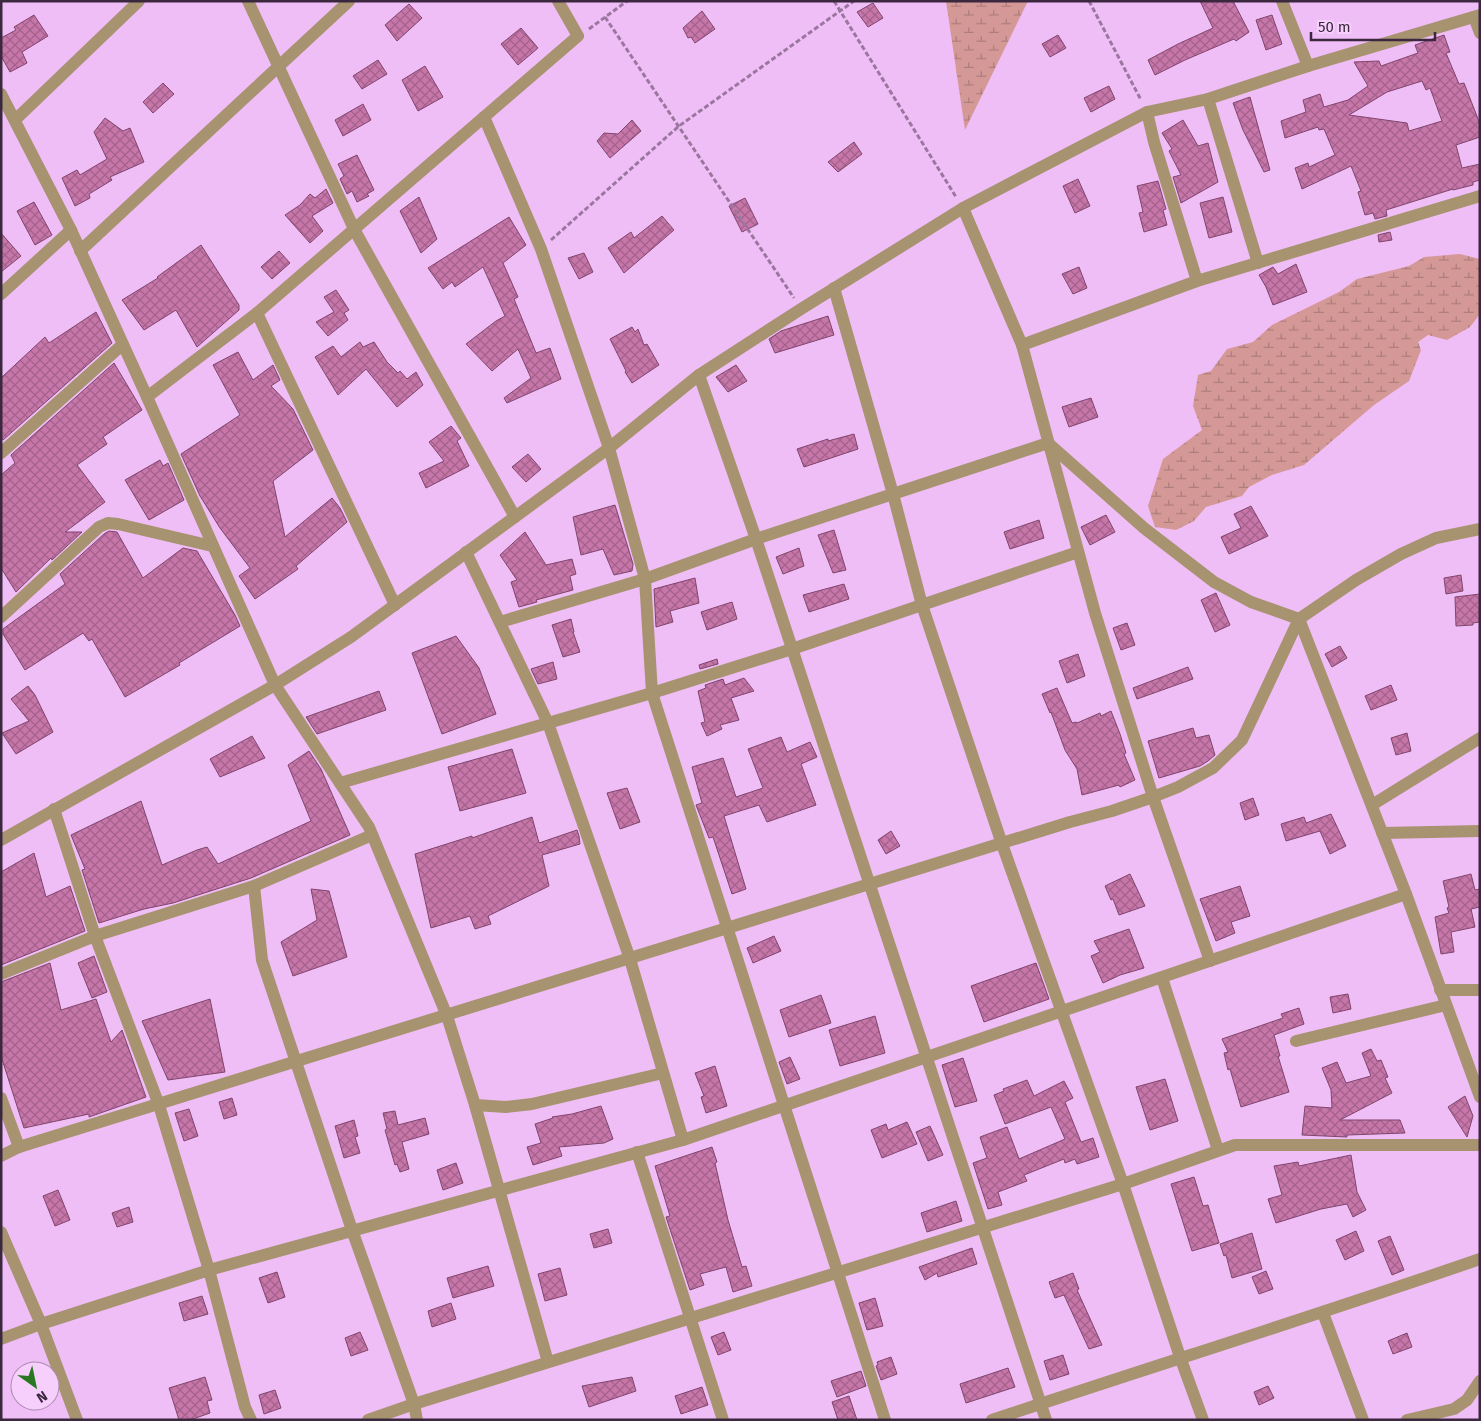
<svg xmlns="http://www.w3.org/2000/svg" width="1481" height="1421" font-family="'Fira Sans',sans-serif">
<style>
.wetland{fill:url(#wetland-marsh)}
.building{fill:url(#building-cross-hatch);stroke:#80456c;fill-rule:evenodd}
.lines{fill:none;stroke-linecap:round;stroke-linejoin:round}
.path{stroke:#9b77a0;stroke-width:3;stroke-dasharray:5 2.5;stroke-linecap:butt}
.minor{stroke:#a79370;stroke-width:12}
</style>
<defs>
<pattern id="wetland-marsh" width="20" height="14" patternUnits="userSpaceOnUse" patternTransform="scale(1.25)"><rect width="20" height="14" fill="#d49996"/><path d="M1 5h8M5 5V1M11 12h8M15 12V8" fill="none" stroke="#ad7d7c"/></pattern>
<pattern id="building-cross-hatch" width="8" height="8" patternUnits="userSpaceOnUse" patternTransform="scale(1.25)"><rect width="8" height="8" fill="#c776aa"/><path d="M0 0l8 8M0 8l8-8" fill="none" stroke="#a3618c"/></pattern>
</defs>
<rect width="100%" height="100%" fill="#f0bef7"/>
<g class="wetland">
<polygon points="946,1 1028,1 965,130"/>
<polygon points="1460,254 1480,259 1480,314 1470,327 1447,340 1428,335 1418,342 1421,350 1409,381 1374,405 1304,465 1272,475 1249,487 1242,496 1206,507 1194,521 1176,530 1155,527 1148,506 1163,459 1202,430 1193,406 1198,375 1211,371 1227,349 1253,342 1272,325 1339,292 1357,279 1409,266 1424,257"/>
</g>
<g class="building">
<polygon points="1200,1 1233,1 1249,32 1236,41 1234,39 1185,60 1155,75 1148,60 1178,44 1213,28"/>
<polygon points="873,3 883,18 868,27 857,12"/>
<polygon points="409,4 422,18 397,41 385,25"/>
<polygon points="702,11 715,29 695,43 691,37 688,38 683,28"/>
<polygon points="34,15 48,36 22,52 27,63 10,72 1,56 1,38 16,30 14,27"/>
<polygon points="1272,15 1282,44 1266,50 1256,20"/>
<polygon points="521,28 538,48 518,65 501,44"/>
<polygon points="1058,35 1066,48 1050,57 1042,44"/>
<path d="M1444 35 1450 52 1446 53 1459 84 1464 83 1480 124V137L1456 145 1462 168 1480 164V180L1473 182V185L1453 190V189L1386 210 1387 216 1375 219 1373 213 1365 215 1358 192 1361 191 1351 166 1302 189 1295 168 1308 163 1309 167 1335 155 1324 129 1319 130 1318 127 1285 138 1281 121 1306 112 1303 100 1320 94 1324 107 1348 100 1368 86 1354 62 1379 61 1381 66 1418 53 1415 45ZM1422 81 1426 90 1430 88 1442 121 1409 131 1407 123 1349 115 1387 92Z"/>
<polygon points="378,60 387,74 362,89 353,76"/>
<polygon points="425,66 443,97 418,111 402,80"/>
<polygon points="163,83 174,94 153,113 143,102"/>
<polygon points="1109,86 1115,99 1091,112 1084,98"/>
<polygon points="1250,97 1270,170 1264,172 1243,130 1233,103"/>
<polygon points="363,104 371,120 343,136 335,120"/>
<polygon points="105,118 123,131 130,128 144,162 110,177 112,180 89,194 90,198 75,206 62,178 77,170 80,175 107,159 94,132"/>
<polygon points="632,120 641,131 610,158 597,141 604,133 618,134"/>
<polygon points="1183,120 1198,146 1208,143 1218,182 1181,203 1173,177 1181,175 1169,151 1172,149 1162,133"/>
<polygon points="854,142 862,154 838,172 828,162"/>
<polygon points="357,155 374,190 367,194 369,196 357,202 352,191 347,194 340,179 344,176 338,164"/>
<polygon points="1078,179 1090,206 1075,213 1063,186"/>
<polygon points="1158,181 1166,209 1163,210 1167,225 1144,232 1139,213 1143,212 1137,186"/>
<polygon points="326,189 333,203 312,216 323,231 310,243 285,215 300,205 310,194 315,198"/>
<polygon points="419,197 437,239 421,253 400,211"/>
<polygon points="1223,197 1232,232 1209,238 1200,203"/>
<polygon points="745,198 758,224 742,232 729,206"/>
<polygon points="34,202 52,235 35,245 17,211"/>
<polygon points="662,216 674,230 624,273 608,248 631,232 634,238"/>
<polygon points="509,217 526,245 503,263 518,297 514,299 536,353 550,348 561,379 507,403 504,398 531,378 518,349 492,371 466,344 496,321 505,316 483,267 455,287 452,282 443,289 428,268"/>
<polygon points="1390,232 1392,240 1379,242 1378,235"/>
<polygon points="1,233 21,256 1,272"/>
<polygon points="201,245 239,305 239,310 197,347 176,310 144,330 122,300 158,278 157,277"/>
<polygon points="279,251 290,263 272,279 261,267"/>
<polygon points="584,253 593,272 579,279 568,258"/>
<polygon points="1296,264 1307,292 1273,305 1266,287 1259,275 1273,267 1278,274"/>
<polygon points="1079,267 1087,288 1073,294 1062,274"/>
<polygon points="336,290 349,310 344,313 348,320 328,336 316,322 334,312 324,297"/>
<polygon points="96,312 112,343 3,440 1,437 1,378 45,337 49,343"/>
<polygon points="828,316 834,335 775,353 769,339 781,331"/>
<polygon points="632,327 635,332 638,329 644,345 647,344 659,365 632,383 625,372 626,371 610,339"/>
<polygon points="360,342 363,347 374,342 387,362 398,373 400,371 407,379 416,372 423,385 397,407 366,369 338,395 315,357 333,346 341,357"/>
<polygon points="238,352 253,380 273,365 280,380 271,386 293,409 313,450 273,481 285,537 332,498 340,508 347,522 296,566 298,569 255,599 239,576 250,568 220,528 200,496 181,454 240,415 213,365"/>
<polygon points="114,363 142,410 103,437 107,444 77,465 105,502 65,532 82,532 52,560 51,558 16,592 1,568 1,475 15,463 11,455"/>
<polygon points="736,365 747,381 728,392 716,377"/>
<polygon points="1091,398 1098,417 1069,427 1062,407"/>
<polygon points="451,426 461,438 457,441 469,466 426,488 419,473 444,461 429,442"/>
<polygon points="854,434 858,449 804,467 797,449 828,439 828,441"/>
<polygon points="528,454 541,469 526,482 512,467"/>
<polygon points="160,460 163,466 168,463 184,500 149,520 125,480"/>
<polygon points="615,505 633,564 632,571 614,575 603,549 581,555 573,517"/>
<polygon points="1251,506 1268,536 1229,554 1221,537 1241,528 1234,514"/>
<polygon points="1106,515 1115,532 1090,545 1081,527"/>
<polygon points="1039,520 1044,538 1010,549 1004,532"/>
<polygon points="834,530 846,570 833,573 818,535"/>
<polygon points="109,531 117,532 143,578 183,548 197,551 235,615 240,626 179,663 180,665 125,697 92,639 89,641 83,633 25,670 3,634 3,629 65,584 60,574 104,534"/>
<polygon points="525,532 546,565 572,559 576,574 570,576 573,590 536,600 537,602 519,607 511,582 517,580 500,555"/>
<polygon points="799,548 804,566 783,574 776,557"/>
<polygon points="1461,575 1463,591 1446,594 1444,578"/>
<polygon points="695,578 699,603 670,611 673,622 656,627 654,589"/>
<polygon points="844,584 849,599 809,612 803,595"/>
<polygon points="1216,593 1230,625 1215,632 1201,600"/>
<polygon points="1480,594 1480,622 1473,623 1473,625 1456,626 1455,597"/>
<polygon points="732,602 737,619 707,630 701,612"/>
<polygon points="571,619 574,632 573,632 580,652 563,657 552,625"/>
<polygon points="1127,623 1135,645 1121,650 1113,628"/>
<polygon points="456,636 479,668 496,714 442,734 412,653"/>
<polygon points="1340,646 1347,658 1332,667 1325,654"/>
<polygon points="1078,654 1085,676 1067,683 1059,661"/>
<polygon points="717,659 718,664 700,669 699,665"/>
<polygon points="553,662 557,679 538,684 531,669"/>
<polygon points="1188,667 1193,679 1137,699 1133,688"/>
<polygon points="744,678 754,691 731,698 739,720 720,725 722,729 707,736 701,723 705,722 698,691 706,688 705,685 723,679 725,685"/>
<polygon points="1391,685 1397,700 1371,710 1365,696"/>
<polygon points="28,686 35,695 53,732 16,754 2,733 29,721 11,699"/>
<polygon points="1057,688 1072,723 1076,722 1077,723 1100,713 1101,716 1111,711 1120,734 1126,753 1124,754 1135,780 1120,787 1119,785 1082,795 1077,769 1065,750 1051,712 1050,713 1042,694"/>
<polygon points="379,691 386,710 317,734 306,717"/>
<polygon points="1193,728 1196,738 1209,735 1215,755 1208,761 1200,766 1159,778 1148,741"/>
<polygon points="1407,733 1411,751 1396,755 1391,738"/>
<polygon points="252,736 265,758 220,777 210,759"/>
<polygon points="781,737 787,752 810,742 817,757 801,764 816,805 767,822 759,805 724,816 746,889 732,894 713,837 709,838 696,805 702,803 692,767 723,758 736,797 763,788 748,749"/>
<polygon points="512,749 526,793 460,811 448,767"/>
<polygon points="309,751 321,769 350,835 251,878 173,903 144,909 99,923 82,870 85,869 71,835 141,801 162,865 197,850 207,847 218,864 311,821 288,765"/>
<polygon points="627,788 640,822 620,829 607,793"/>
<polygon points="1253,798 1259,815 1245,820 1240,803"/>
<polygon points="1331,814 1346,846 1330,854 1320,831 1286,841 1281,824 1304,817 1306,823"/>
<polygon points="532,817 539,843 577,830 579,836 580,844 542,855 549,886 488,916 491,924 475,929 470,916 431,928 415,854 472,836 472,838"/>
<polygon points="891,831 900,846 886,854 878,840"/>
<polygon points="34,853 46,897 70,886 85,931 1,965 1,872"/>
<polygon points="1130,874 1145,906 1119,915 1113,899 1111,900 1105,886"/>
<polygon points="1471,874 1475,890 1480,889 1480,907 1471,909 1475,927 1451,932 1454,952 1441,954 1435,917 1449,913 1447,908 1449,907 1443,881"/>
<polygon points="1240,886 1250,916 1231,922 1235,933 1216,941 1200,899"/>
<polygon points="311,889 329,891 347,957 293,976 281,942 317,920"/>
<polygon points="1129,929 1144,968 1120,975 1103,983 1091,956 1100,952 1094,941"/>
<polygon points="774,936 781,951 753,963 747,948"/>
<polygon points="94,956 107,992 92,998 78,963"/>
<polygon points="50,963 61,1010 96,999 111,1042 122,1030 146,1097 89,1117 89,1114 24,1128 1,1056 1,982"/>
<polygon points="1036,963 1049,999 984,1022 971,986"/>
<polygon points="1348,994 1351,1009 1333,1013 1330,997"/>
<polygon points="821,995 831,1023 789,1037 780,1010"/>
<polygon points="210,999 225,1072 168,1080 142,1021"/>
<polygon points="1299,1008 1304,1024 1274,1035 1280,1056 1278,1056 1289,1092 1241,1107 1230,1069 1228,1070 1224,1053 1228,1052 1222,1039 1283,1018 1281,1014"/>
<polygon points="875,1016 885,1053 840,1066 829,1030"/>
<polygon points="1371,1049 1377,1061 1381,1060 1388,1077 1385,1078 1392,1093 1340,1120 1400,1120 1405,1133 1347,1135 1347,1137 1302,1135 1305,1106 1332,1108 1331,1090 1322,1068 1337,1062 1346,1083 1371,1076 1362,1053"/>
<polygon points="790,1057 800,1079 787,1084 779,1062"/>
<polygon points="963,1058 977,1101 955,1107 942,1065"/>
<polygon points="715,1066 727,1106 706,1113 701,1097 704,1096 695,1073"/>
<polygon points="1165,1079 1178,1121 1150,1130 1136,1087"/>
<polygon points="1027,1080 1034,1096 1064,1081 1073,1098 1065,1102 1081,1142 1093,1138 1099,1157 1077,1164 1075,1159 1065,1163 1064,1159 1024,1175 1027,1181 998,1192 1002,1205 988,1209 973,1163 987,1158 980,1137 1007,1127 1019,1159 1065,1139 1051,1107 1005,1124 994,1095 1004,1091 1003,1089"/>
<polygon points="1465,1096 1473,1116 1467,1137 1448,1107"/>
<polygon points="232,1098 237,1115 224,1119 219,1102"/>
<polygon points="601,1106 613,1139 604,1143 559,1147 562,1156 533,1165 527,1147 541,1143 535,1124 553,1118 552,1117 572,1114"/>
<polygon points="189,1109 198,1136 184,1141 175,1113"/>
<polygon points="395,1111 398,1125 425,1118 429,1134 402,1142 409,1169 400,1172 397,1164 395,1165 385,1130 387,1129 383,1113"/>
<polygon points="354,1120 358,1136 355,1137 360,1153 344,1158 335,1126"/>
<polygon points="907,1122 917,1144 882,1158 871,1130 886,1124 888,1130"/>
<polygon points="930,1126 943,1155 928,1161 916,1132"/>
<polygon points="712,1147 717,1162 715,1163 728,1220 742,1267 746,1266 752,1286 733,1292 726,1267 700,1274 704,1285 690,1290 666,1217 670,1216 655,1166"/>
<polygon points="1351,1155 1357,1192 1366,1210 1353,1217 1347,1204 1321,1209 1276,1223 1268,1199 1282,1195 1274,1166 1298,1162 1299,1166"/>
<polygon points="456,1163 463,1183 443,1190 437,1170"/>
<polygon points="1194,1177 1203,1206 1208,1205 1219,1243 1192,1251 1171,1184"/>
<polygon points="58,1190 70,1220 55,1226 43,1196"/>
<polygon points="956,1201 962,1221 927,1232 921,1213"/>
<polygon points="129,1207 133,1222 117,1227 112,1213"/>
<polygon points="608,1229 612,1243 594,1248 590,1234"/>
<polygon points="1356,1231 1364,1251 1345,1260 1336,1240"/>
<polygon points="1252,1233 1262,1269 1232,1278 1226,1255 1224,1256 1220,1244"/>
<polygon points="1390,1236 1404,1270 1392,1275 1378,1241"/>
<polygon points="972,1248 977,1264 938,1277 937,1273 925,1280 919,1267"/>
<polygon points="488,1266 494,1286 453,1298 447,1278"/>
<polygon points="560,1268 567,1295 545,1301 538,1274"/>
<polygon points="1266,1271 1273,1289 1259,1294 1252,1277"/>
<polygon points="277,1272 285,1297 268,1303 259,1278"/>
<polygon points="1073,1273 1079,1289 1077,1290 1102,1345 1089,1349 1064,1295 1055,1298 1049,1282"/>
<polygon points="202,1296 208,1314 184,1321 179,1303"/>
<polygon points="875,1298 883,1326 867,1330 859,1303"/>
<polygon points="451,1303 456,1319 432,1327 428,1311"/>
<polygon points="360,1332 368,1350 351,1356 345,1338"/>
<polygon points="724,1332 731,1350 718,1355 711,1337"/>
<polygon points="1407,1333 1412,1347 1393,1354 1388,1341"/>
<polygon points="1063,1355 1069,1374 1050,1380 1044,1361"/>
<polygon points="891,1357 897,1374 881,1380 876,1366 878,1365 877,1362"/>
<polygon points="1008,1368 1015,1387 966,1403 960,1384"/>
<polygon points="861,1371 866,1386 837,1397 831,1381"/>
<polygon points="205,1377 212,1400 207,1401 210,1413 190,1420 179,1420 169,1388"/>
<polygon points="632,1377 636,1391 589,1407 582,1386"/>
<polygon points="1268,1386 1274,1398 1259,1405 1254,1392"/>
<polygon points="702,1387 708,1405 681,1414 675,1396"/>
<polygon points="275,1390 281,1408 264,1414 259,1395"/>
<polygon points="849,1396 857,1420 838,1420 832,1402"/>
</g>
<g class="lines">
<g class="path">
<polyline points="834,1 956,197"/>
<polyline points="1089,1 1141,100"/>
<polyline points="605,17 794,298"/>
<polyline points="589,29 627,1"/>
<polyline points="551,240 679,126 854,1"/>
</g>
<g class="minor">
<polyline points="248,1 355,231 515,517"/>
<polyline points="1282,1 1308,66"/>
<polyline points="1474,17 1480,33"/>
<polyline points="1,94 71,230 147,397 275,685 369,827 447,1016 475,1105 548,1362"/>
<polyline points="1208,99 1258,263"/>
<polyline points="1147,112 1154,142 1197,281"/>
<polyline points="484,117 541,249 609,448 645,579 652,693 885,1420"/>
<polyline points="15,120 139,1"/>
<polyline points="963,208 1022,345 1197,281 1480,196"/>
<polyline points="80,251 349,1"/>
<polyline points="834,288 893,494 922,605 1002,844 1123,1184 1180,1357 1203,1420"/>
<polyline points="1,294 71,230"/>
<polyline points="257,313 395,605"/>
<polyline points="1022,345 1095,613 1153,797 1210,961"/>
<polyline points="699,375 756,539 1046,1420"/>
<polyline points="147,397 257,313 578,36 558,1"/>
<polyline points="1,453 122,345"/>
<polyline points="466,552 548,723 630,959 683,1140"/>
<polyline points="1,617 99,527 108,523 118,524 212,546"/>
<polyline points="500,622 645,579 756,539 1048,443 1144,528 1214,582 1251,602 1299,619 1406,894 1480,1097"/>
<polyline points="340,783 652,693 792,649 1078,552"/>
<polyline points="1372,805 1480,738"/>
<polyline points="54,809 95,936 159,1105 209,1270 245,1407 251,1420"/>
<polyline points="1382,833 1480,831"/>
<polyline points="1,840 275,685 351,637 609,448 699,375 801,309 963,208 1147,112 1208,99 1308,66 1480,15"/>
<polyline points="254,886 262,960 352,1230 414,1404 417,1420"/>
<polyline points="1,974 95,936 254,886 372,835"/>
<polyline points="1162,978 1218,1150"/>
<polyline points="1440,990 1480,990"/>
<polyline points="1296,1041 1446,1005"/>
<polyline points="1,1098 19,1147"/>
<polyline points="475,1105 506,1107 532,1104 663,1073"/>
<polyline points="637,1152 723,1420"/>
<polyline points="1,1156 19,1147 1070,822 1112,811 1153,797 1178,787 1213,768 1242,740 1299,619 1356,580 1401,554 1436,538 1480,529"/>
<polyline points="1,1232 41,1324 77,1420"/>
<polyline points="1323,1313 1363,1420"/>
<polyline points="1,1339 41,1324 209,1270 683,1140 1406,894"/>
<polyline points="368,1420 414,1404 1123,1184 1235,1145 1480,1145"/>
<path d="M992 1420C1154 1366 1318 1315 1480 1259"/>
<polyline points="1407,1420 1454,1409 1467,1400 1480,1381"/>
</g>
</g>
<rect width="1481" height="1421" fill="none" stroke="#3b273e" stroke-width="5"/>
<g transform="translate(35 1386) rotate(147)"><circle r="24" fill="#f7cffd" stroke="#ac8cb1"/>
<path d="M0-4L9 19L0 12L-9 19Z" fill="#297821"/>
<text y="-8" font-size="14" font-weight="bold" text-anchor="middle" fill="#3b273e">N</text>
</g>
<path d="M1311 32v8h124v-8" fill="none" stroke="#3b273e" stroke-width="2.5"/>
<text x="1318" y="32" font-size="15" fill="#3b273e" stroke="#f7cffd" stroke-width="4" paint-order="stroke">50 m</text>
</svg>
